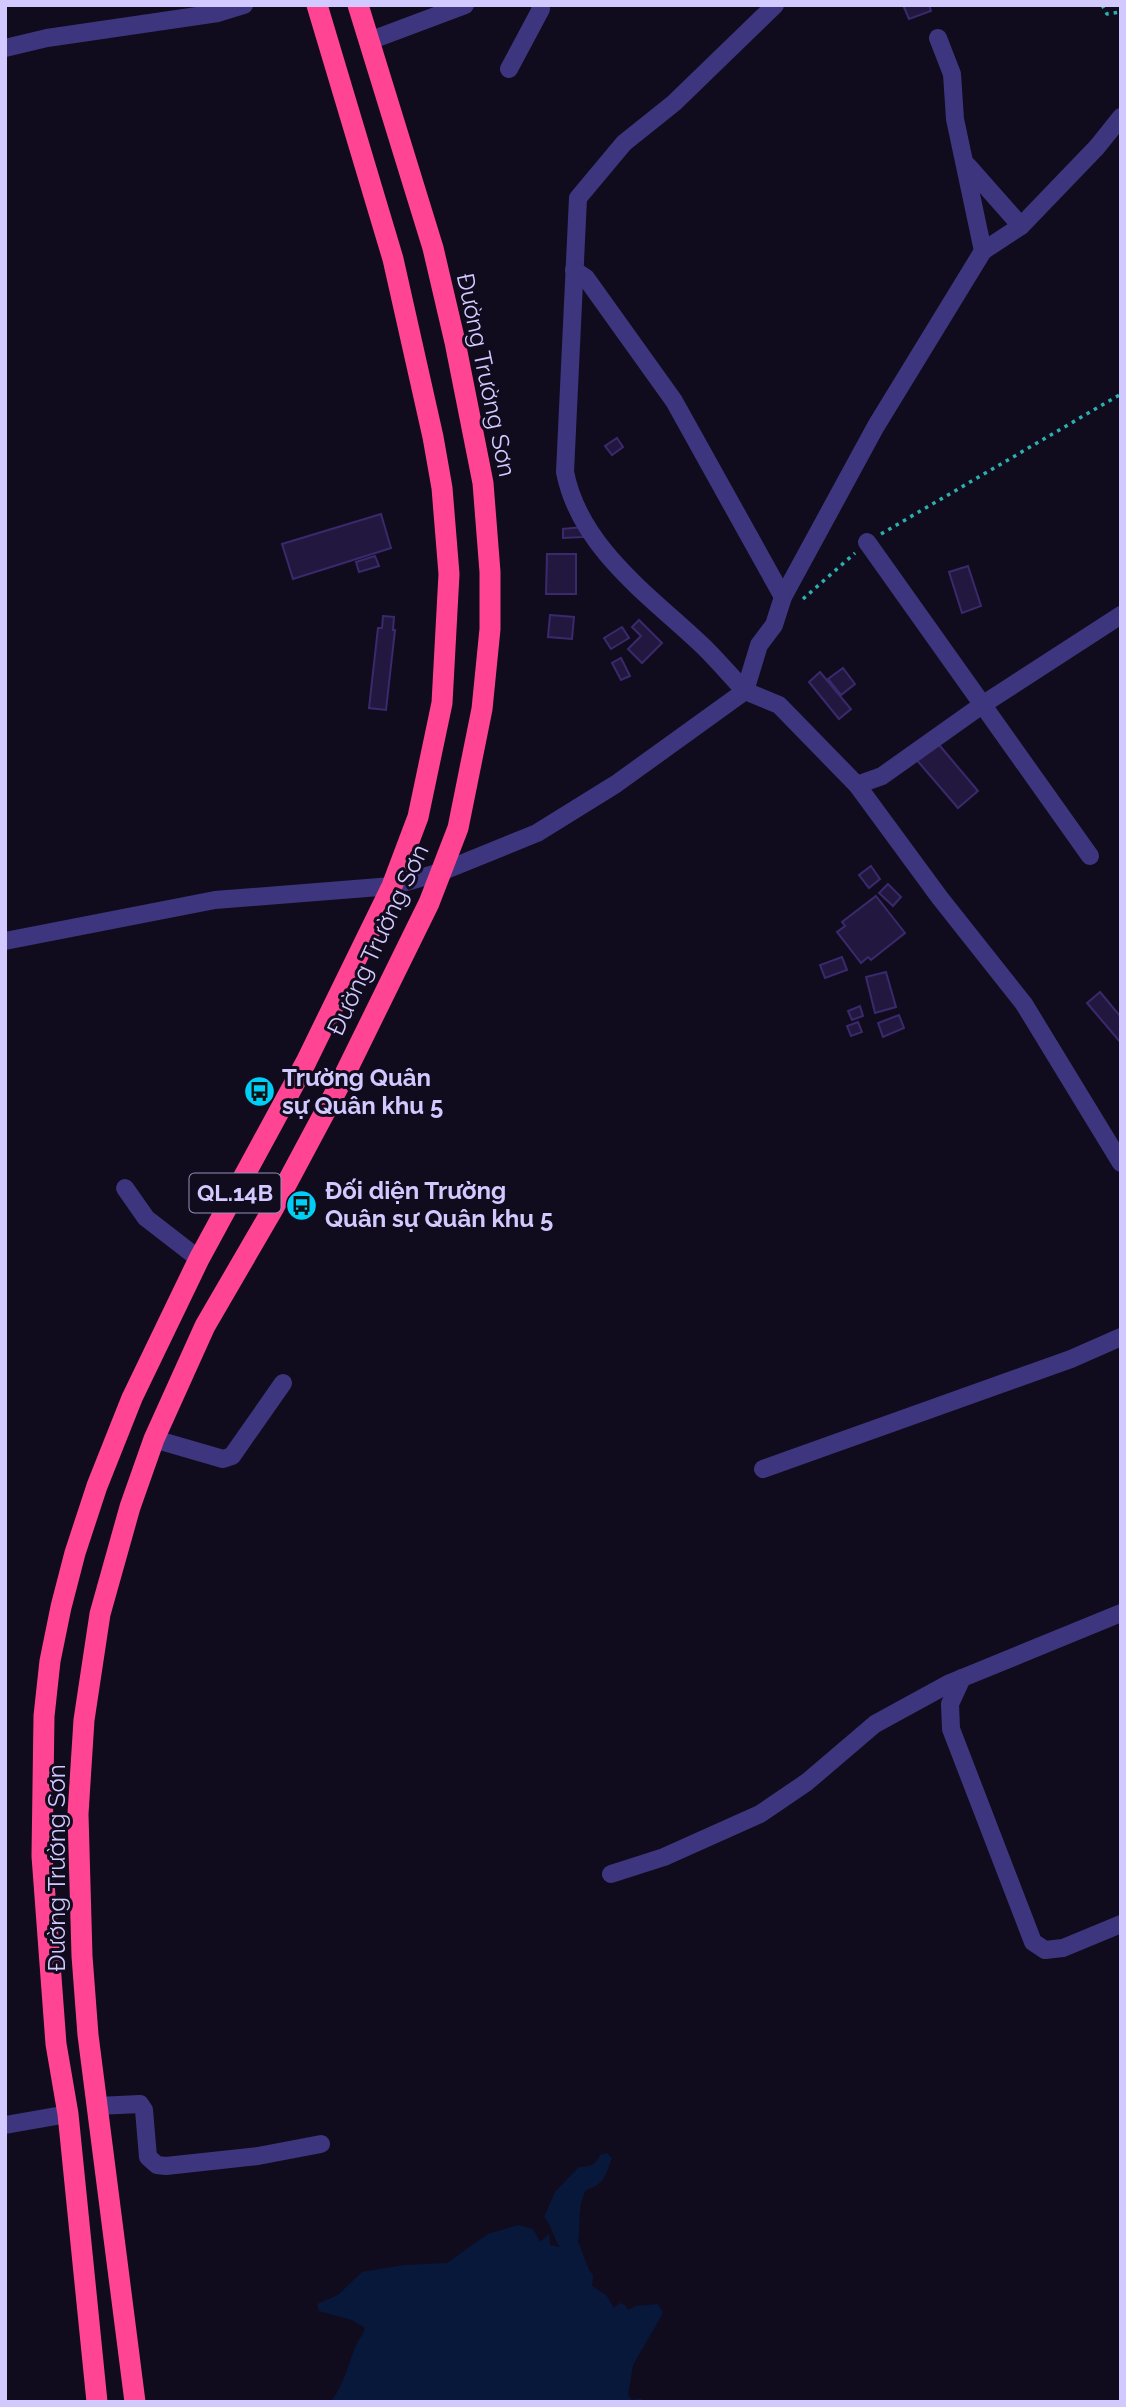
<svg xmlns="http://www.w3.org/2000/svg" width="1126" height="2407" font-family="Raleway,sans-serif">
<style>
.water{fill:#08183b}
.building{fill:#22183f;stroke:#3a296c;stroke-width:2}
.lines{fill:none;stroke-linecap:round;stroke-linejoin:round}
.path{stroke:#2bb0b0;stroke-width:3.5;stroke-dasharray:3.5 5;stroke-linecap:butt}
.minor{stroke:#3d367e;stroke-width:18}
.highway{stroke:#ff4493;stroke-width:21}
.labels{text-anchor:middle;stroke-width:6;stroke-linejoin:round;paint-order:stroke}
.shield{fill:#100c1e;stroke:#9890bc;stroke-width:2}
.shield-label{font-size:23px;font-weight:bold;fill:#d2c9ff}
.street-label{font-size:24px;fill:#d2c9ff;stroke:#100c1e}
.poi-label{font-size:24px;font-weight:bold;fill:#d2c9ff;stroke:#100c1e;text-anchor:start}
</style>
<rect width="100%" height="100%" fill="#100c1e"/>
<path class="water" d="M607 2153 612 2158C605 2176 605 2184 586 2190 577 2206 581 2224 578 2242 584 2253 585 2266 593 2275L592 2286 606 2295 614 2308 620 2303 625 2305 628 2310 635 2306 658 2304 663 2313 633 2365 628 2395 632 2400 641 2398 644 2402H331C344 2383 347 2369 355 2348 357 2341 363 2336 365 2328L352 2320 319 2311 317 2304 338 2295 362 2272 404 2265 447 2263 488 2234 518 2225 533 2229 540 2242 549 2234 550 2245 560 2247C553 2238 553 2227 544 2217L555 2192 579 2167C591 2166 595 2166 600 2155Z"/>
<g class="building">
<polygon points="903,5 929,5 931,11 909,19"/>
<polygon points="617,438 623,447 612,455 605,446"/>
<polygon points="381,514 391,548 293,579 282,544"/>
<polygon points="582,527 583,537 563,538 563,529"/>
<polygon points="547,554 576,554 576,594 546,594"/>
<polygon points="375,556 379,566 359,572 356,562"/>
<polygon points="968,566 981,606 962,613 949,572"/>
<polygon points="550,615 574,617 572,639 548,637"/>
<polygon points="383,616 394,617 393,630 395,630 386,710 369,708 378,628 382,628"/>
<polygon points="639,620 662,643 642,663 628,649 641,636 632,627"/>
<polygon points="622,627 629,638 611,649 604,638"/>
<polygon points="621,658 630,676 621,680 612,663"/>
<polygon points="843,668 855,684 841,695 828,679"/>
<polygon points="820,672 851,709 839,719 809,682"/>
<polygon points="935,740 978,791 958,808 915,758"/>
<polygon points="871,866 880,879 869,888 859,875"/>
<polygon points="888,884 901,897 893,906 879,893"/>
<polygon points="876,896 905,933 871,960 868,957 861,963 837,932 845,926 842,922"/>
<polygon points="842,957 847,970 825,978 820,965"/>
<polygon points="886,972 896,1007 875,1013 866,977"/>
<polygon points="1100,992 1121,1017 1121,1043 1087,1003"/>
<polygon points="860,1006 863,1016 852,1020 848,1011"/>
<polygon points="899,1015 904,1028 883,1037 878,1023"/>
<polygon points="858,1022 862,1032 851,1036 847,1026"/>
</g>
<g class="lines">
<g class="path">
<polyline points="1102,5 1107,14 1121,12"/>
<polyline points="881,534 1121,394"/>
<polyline points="803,599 855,553"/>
</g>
<g class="minor">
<path d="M775 5 674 103 624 143 578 198 565 472C580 549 652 597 704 647 718 661 731 676 745 691L759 645 774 625 783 597 876 426 983 251 1021 226 1097 147 1121 117"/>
<polyline points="938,38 952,74 955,119 983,251"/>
<polyline points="369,41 465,5"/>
<polyline points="5,48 47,38 218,13 244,5"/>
<polyline points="509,69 541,9 540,5"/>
<polyline points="968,166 1021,226"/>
<polyline points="574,270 586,278 674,401 783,597"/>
<polyline points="867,542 1090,856"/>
<polyline points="857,785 882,776 982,705 1121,615"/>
<polyline points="5,941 215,900 392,886 441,872 537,833 616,784 745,691 779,705 857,785 940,898 1024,1004 1121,1163"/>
<polyline points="125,1188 146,1218 199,1259"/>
<polyline points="154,1439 223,1459 232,1456 283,1383"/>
<polyline points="763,1469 1071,1359 1121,1337"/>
<polyline points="962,1678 950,1704 951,1729 1033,1942 1045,1950 1063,1948 1121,1924"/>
<polyline points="611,1874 664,1857 760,1814 807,1782 875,1724 950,1683 1121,1613"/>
<polyline points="97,2106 140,2104 144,2110 148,2157 157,2165 166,2166 258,2156 321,2144"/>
<polyline points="5,2125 68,2114"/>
</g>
<g class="highway">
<polyline points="97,2402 68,2114 56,2044 42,1856 44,1716 50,1661 61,1607 75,1553 97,1486 132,1398 199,1259 306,1062 392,886 418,817 442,703 449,574 442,488 433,437 393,259 317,5"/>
<polyline points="135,2402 88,2035 82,1956 78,1814 84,1720 100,1614 130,1507 154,1439 205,1326 273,1209 342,1080 429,903 458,828 482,709 490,629 490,572 483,483 455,342 433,248 358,5"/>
</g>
</g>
<defs>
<symbol id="bus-disc" viewBox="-11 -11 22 22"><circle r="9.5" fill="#00cef4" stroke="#100c1e"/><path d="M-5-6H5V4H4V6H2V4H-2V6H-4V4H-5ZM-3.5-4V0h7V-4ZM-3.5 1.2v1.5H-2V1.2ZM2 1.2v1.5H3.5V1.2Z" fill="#111"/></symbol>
</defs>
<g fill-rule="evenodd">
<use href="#bus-disc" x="242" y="1074" width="35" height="35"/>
<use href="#bus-disc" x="284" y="1188" width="35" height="35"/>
</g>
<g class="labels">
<rect class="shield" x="189.5" y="1173.5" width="91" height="39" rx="5"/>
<g class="shield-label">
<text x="235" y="1201">QL.14B</text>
</g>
<g class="street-label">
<text transform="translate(486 375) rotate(78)" y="8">Đường Trường Sơn</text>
<text transform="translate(378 940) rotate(-65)" y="8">Đường Trường Sơn</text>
<text transform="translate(57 1868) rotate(-90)" y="8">Đường Trường Sơn</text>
</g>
<g class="poi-label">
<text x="282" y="1086">Trường Quân<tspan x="282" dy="28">sự Quân khu 5</tspan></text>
<text x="325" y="1199">Đối diện Trường<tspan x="325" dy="28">Quân sự Quân khu 5</tspan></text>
</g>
</g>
<rect width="1126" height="2407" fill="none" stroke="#d2c9ff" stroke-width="14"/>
</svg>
